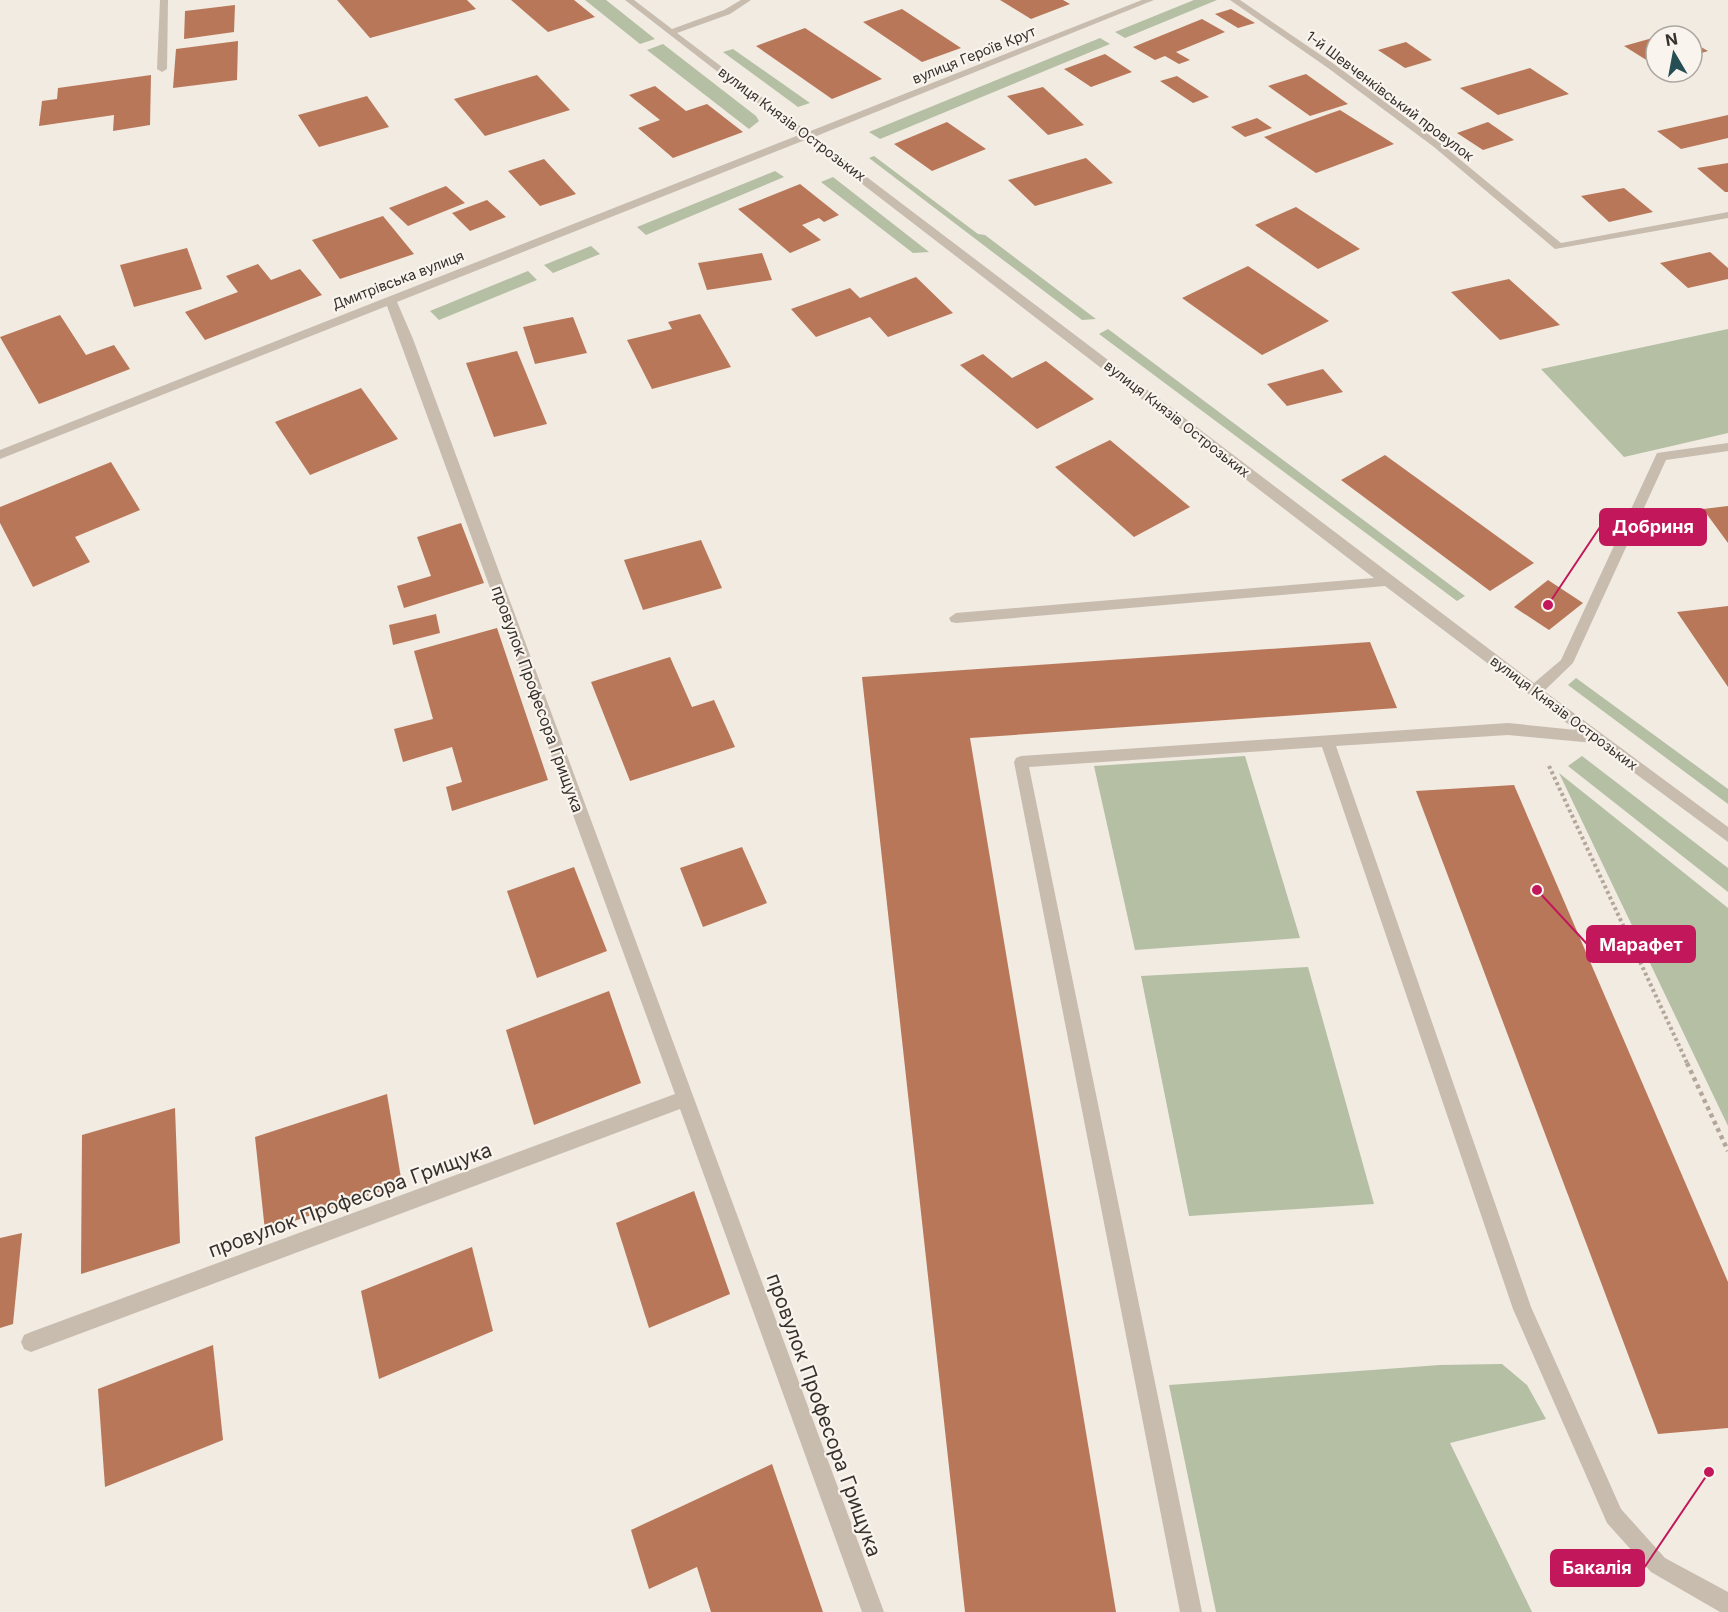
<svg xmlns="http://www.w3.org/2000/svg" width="1728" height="1612" font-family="Inter,sans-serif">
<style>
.green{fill:#b4bfa3}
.building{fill:#b97759}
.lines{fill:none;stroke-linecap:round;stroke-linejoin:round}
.path-far1{stroke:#b4a799;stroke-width:4;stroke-dasharray:3 3;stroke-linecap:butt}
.path{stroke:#b4a799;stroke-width:4.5;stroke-dasharray:4 4;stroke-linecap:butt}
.minor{fill:#c8bcaf;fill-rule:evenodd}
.labels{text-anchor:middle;stroke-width:4.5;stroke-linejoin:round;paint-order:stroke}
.far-street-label{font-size:14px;fill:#38312c;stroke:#f9f5ee}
.street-label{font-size:16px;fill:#38312c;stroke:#f9f5ee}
.near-street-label{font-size:20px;fill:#38312c;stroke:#f9f5ee}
.leader{fill:none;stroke:#c2185b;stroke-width:2}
.callout-dot{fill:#c2185b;stroke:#f9f5ee;stroke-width:2}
.callout{fill:#c2185b;stroke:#c2185b;stroke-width:2}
.callout-label{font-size:18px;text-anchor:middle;font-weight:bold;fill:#fff}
</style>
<rect width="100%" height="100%" fill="#f1ebe2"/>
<g class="green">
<polygon points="585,0 606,0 655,39 640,44"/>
<polygon points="1194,0 1217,0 1125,38 1115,32"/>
<polygon points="1100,38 1110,44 880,139 869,132"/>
<polygon points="663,44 756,116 759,121 749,129 647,50"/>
<polygon points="733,49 810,103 798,107 723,52"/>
<polygon points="874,156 978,234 985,235 1096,319 1082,320 869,158"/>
<polygon points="775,171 784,177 646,235 637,227"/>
<polygon points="833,177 929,252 913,253 821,182"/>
<polygon points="591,246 600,254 553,273 544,265"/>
<polygon points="528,271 537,280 439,320 430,311"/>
<polygon points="1108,329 1465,596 1457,601 1099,334"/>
<polygon points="1728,329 1728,433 1624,457 1541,369"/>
<polygon points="1576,678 1728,789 1728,804 1568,685"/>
<polygon points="1245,756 1300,938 1135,950 1094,766"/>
<polygon points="1582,756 1728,868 1728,892 1568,766"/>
<polygon points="1559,773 1728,908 1728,1126"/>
<polygon points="1308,967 1374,1204 1189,1216 1141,976"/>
<polygon points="1502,1364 1527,1385 1546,1419 1450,1443 1532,1612 1216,1612 1169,1385 1440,1365"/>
</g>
<g class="building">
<polygon points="337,0 467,0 476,9 370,38"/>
<polygon points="511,0 574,0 595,17 548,32"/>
<polygon points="1000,0 1063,0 1070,4 1031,19"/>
<polygon points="235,5 234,32 184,39 185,11"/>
<polygon points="902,9 961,48 922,62 863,22"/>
<polygon points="1231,9 1255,23 1238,28 1215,14"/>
<polygon points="1202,19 1225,32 1176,52 1190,60 1179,64 1165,56 1155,60 1133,47"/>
<polygon points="805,28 882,79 832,99 756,46"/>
<polygon points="1656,37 1656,66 1624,46"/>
<polygon points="238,41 237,80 173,88 176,49"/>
<polygon points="1406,42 1432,60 1405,68 1378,50"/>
<polygon points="1692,42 1708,51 1692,56"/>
<polygon points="1105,54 1132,72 1091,87 1064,69"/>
<polygon points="1530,68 1569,94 1498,115 1460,88"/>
<polygon points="1306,74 1348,104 1310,116 1268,86"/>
<polygon points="151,75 150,125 113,131 114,115 39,126 42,101 57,99 58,88"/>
<polygon points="537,75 570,110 485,136 454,99"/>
<polygon points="1177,76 1209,97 1193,103 1160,81"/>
<polygon points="655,86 686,111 707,104 743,132 673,158 638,128 660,120 629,95"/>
<polygon points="1043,87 1084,125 1048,135 1007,96"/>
<polygon points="367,96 389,127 319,147 298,115"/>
<polygon points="1340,110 1394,144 1316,173 1264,137"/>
<polygon points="1728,115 1728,138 1681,149 1657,131"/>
<polygon points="1257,118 1272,128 1245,137 1231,127"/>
<polygon points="947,122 986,149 932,171 894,144"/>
<polygon points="1488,122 1514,140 1483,150 1457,133"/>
<polygon points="1086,158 1113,183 1035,206 1008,180"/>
<polygon points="544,159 576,194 540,206 508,171"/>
<polygon points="1728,163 1728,192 1725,192 1697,168"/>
<polygon points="800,184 839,215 824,222 819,218 802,225 821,240 790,253 738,209"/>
<polygon points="446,186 465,203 408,226 389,208"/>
<polygon points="1624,188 1653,212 1609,222 1581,196"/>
<polygon points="487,200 506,217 470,231 452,213"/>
<polygon points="1296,207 1360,249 1318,269 1255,225"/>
<polygon points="383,216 414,254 340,279 312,240"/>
<polygon points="187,248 202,289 134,307 120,265"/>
<polygon points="1710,252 1728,268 1728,279 1688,288 1660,263"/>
<polygon points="762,253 772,280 707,290 698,263"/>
<polygon points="258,264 271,280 300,269 322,295 205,340 185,312 238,292 226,276"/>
<polygon points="1248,266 1329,321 1262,355 1182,298"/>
<polygon points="916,277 953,313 888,337 870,317 816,337 791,309 850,288 860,298"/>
<polygon points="1509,279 1560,325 1500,340 1451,292"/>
<polygon points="700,314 731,367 652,389 627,340 672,329 668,322"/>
<polygon points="60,315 86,355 114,345 130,369 39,404 0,337"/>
<polygon points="573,317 587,353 535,364 523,327"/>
<polygon points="517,351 547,424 494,437 466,363"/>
<polygon points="983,354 1012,378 1046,361 1094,399 1037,429 960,365"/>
<polygon points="1323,369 1343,392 1287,406 1267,384"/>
<polygon points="361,388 398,439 310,475 275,422"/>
<polygon points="1110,440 1190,507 1134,537 1055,467"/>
<polygon points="1385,455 1534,563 1490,591 1341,480"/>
<polygon points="111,462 140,510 75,537 90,562 33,587 0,523 0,507"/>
<polygon points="1728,506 1728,543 1703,509"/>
<polygon points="461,523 484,583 404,608 397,586 431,576 417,537"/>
<polygon points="701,540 722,588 643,610 624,560"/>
<polygon points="1548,580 1583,603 1549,630 1514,607"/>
<polygon points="1728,606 1728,687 1677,612"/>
<polygon points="436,614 440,633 393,645 389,625"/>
<polygon points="497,628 548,780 452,811 446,787 462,782 452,747 403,762 394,729 433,719 414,651"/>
<polygon points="1370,642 1397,708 970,738 1116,1612 965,1612 862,677"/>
<polygon points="670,657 692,707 714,700 735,747 630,781 591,682"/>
<polygon points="1514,785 1728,1282 1728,1428 1658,1434 1416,791"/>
<polygon points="742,847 767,903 703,927 680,868"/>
<polygon points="574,867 607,951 537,978 507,891"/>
<polygon points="609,991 641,1083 534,1125 506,1030"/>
<polygon points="387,1094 402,1184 265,1231 255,1137"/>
<polygon points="175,1108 180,1243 81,1274 82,1135"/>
<polygon points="694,1191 730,1294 649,1328 616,1223"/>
<polygon points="22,1233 13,1324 0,1328 0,1238"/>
<polygon points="472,1247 493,1331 379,1379 361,1291"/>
<polygon points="213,1345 223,1440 105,1487 98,1389"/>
<polygon points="772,1464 823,1612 711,1612 697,1567 649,1589 631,1530"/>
</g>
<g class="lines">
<polyline class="path-far1" points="1549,766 1688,1065"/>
<polyline class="path" points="1687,1063 1728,1151"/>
<g class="minor">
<polygon points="160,0 168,0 167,69 162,72 157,69"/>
<polygon points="625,0 634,0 672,29 724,10 741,0 751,0 730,14 677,33 808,132 1142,0 1154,0 814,137 1534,683 1561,660 1657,453 1728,443 1728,451 1666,460 1573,663 1544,691 1728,827 1728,842 1594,743 1508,735 1336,746 1531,1307 1621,1509 1665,1558 1728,1592 1728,1612 1720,1612 1651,1572 1607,1523 1513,1309 1322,747 1029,767 1202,1612 1180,1612 1014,762 1016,758 1021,756 1508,723 1576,730 1385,586 956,623 951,622 949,618 956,613 1374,578 805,140 397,302 413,339 884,1612 862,1612 680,1109 31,1352 24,1349 21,1342 24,1335 31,1332 675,1094 387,306 0,459 0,450 799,135"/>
<polygon points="1230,0 1240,0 1334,64 1440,143 1561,243 1728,212 1728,218 1555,249 1434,147 1328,68"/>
</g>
</g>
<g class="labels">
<g class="far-street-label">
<text transform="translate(974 55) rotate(-22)" y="5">вулиця Героїв Крут</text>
<text transform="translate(1390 96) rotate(37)" y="5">1-й Шевченківський провулок</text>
<text transform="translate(792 124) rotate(37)" y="5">вулиця Князів Острозьких</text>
<text transform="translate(398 280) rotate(-21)" y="5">Дмитрівська вулиця</text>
<text transform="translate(1177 419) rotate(38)" y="5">вулиця Князів Острозьких</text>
<text transform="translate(1564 713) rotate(37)" y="5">вулиця Князів Острозьких</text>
</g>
<g class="street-label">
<text transform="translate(538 699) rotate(70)" y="6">провулок Професора Грищука</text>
</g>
<g class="near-street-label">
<text transform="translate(350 1200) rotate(-20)" y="7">провулок Професора Грищука</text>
<text transform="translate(824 1415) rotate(70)" y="7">провулок Професора Грищука</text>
</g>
</g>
<path class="leader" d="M1548 605L1600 527M1537 890L1587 944M1709 1472L1644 1568"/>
<g class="callout-dot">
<circle cx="1548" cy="605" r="6"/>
<circle cx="1537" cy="890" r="6"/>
<circle cx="1709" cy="1472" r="6"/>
</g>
<g class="callout">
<rect x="1600" y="509" width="106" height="36" rx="6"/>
<rect x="1587" y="926" width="108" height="36" rx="6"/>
<rect x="1551" y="1550" width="93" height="36" rx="6"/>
</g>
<g class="callout-label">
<text x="1653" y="533">Добриня</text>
<text x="1641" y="951">Марафет</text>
<text x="1597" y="1574">Бакалія</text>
</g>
<g transform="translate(1674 54) rotate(350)"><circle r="28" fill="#f9f5ee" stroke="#aca7a0" stroke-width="1.5"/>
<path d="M0-4.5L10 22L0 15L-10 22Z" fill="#264f55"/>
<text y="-9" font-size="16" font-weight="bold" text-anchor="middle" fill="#38312c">N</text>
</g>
</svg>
